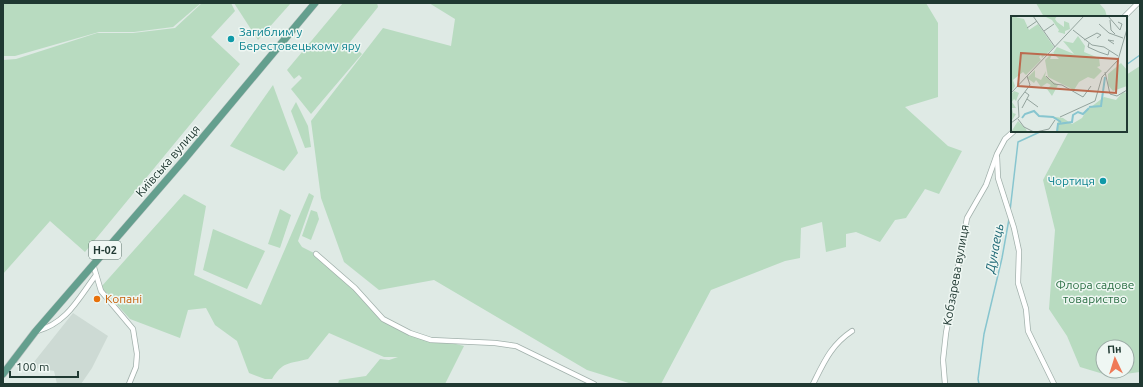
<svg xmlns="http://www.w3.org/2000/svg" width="1143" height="387" font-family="Ubuntu,sans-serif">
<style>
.built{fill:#cddad4}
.green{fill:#b8dbc0;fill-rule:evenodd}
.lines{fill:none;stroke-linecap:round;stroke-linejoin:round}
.stream{stroke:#87c5cf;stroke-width:1.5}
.street-casing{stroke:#a2b1ac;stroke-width:6}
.primary-casing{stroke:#bcc4c2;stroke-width:8}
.street{stroke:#fff;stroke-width:4.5}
.primary{stroke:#649f8e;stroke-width:7}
.culture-dot{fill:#0f9aa8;stroke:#eff7f3;stroke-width:1.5}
.food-dot{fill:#e8710a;stroke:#eff7f3;stroke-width:1.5}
.labels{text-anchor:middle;stroke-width:3;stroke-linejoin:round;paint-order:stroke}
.shield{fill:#eff7f3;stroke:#5e726c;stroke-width:1}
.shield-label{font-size:11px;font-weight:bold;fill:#203932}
.culture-label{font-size:12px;fill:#0d838f;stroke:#eff7f3;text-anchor:start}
.street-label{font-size:12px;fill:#203932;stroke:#eff7f3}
.park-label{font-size:12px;fill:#2b6f44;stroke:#eff7f3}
.food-label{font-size:12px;fill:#c56008;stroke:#eff7f3;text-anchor:start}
.water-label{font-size:13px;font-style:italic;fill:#1c6774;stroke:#eff7f3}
.inset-river{fill:none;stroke:#87c5cf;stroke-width:2}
.inset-road{fill:none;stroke:#93a39d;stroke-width:1}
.view{fill:#bb6a4e;fill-opacity:0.15;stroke:#bb6a4e;stroke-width:2}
.inset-edge{fill:none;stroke:#203932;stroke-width:2}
</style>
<rect width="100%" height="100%" fill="#dfeae5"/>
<polygon class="built" points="73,313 108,336 92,368 81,384 57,384 54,371 30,367"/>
<g class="green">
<polygon points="3,3 201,3 173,27 134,32 99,32 15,56 3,56"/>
<polygon points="202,3 231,3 235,11 211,37 240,64 85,252 50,221 3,274 3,60 16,59 97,33 133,33 175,28"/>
<polygon points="234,3 291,3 258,40"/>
<polygon points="343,3 377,3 378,7 350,42 362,54 311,114 291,89 302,78 299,75 294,79 287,70"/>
<polygon points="429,3 926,3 938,23 938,97 905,107 948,146 962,151 939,194 925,189 906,218 895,220 880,242 856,232 846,234 846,247 826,252 822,222 801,228 800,258 785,261 711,290 661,384 632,384 587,370 434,280 379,290 344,262 321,198 311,121 383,28 451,46 455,19"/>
<polygon points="1036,3 1099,3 1105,10 1107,17 1044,17"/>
<path d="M1140 66V372L1110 376 1080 367 1067 336 1049 309 1055 230 1043 180 1069 131H1126V75ZM1103 347H1127V371H1103Z"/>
<polygon points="273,85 298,153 284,171 230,146"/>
<polygon points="296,102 308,126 311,147 305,148 291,111"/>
<path d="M309 193 314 196 298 241 302 247 316 254 339 273 383 319 410 333 464 346 445 384H338L339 380 366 376 380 359 389 360 398 357H384L329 333 308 359C289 364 283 361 272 379H265L249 373 237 341 215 325 206 308 188 310 180 338 130 319 101 287 184 194 206 206 194 275 261 305Z"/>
<polygon points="280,209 291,215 280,248 268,244"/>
<polygon points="311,210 317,212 319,219 311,240 302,236"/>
<polygon points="213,229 265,251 247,289 203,270"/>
</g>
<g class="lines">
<g class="stream">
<polyline points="1126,65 1140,55"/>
<polyline points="1010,211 1018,142 1042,131"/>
<polyline points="979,384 978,379 984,334 1002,258 1009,219"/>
</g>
<defs>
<g id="street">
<polyline points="1124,17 1138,3"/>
<polyline points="997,157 998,178 1014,228 1019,251 1018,283 1026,309 1028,331 1054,384"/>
<polyline points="316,254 355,288 383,319 410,333 431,340 495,343 516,346 594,384"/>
<polyline points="93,264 101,291 133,329 137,354 136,367 129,384"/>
<path d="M37 331C67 323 78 299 96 275"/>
<path d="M813 384C824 362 831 345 852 331"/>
<polyline points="945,384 943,360 946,333 967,218 986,185 997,154 1005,139 1014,131"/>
</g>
<polyline id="primary" points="3,374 35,332 183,161 315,3"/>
</defs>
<use href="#street" class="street-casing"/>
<use href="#primary" class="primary-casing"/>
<use href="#street" class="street"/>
<use href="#primary" class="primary"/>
</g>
<g class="culture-dot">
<circle cx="231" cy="39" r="4"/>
<circle cx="1103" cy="181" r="4"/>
</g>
<circle class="food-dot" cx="97" cy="299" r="4"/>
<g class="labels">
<rect class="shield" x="89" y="241" width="32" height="18" rx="3"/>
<g class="shield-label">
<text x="105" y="254">Н-02</text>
</g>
<g class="culture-label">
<text x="239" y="36">Загиблим у<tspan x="239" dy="14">Берестовецькому яру</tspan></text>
<text x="1095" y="185" text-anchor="end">Чортиця</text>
</g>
<g class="street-label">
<text transform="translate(168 161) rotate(-49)" y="4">Київська вулиця</text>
<text transform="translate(956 275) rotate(-80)" y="4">Кобзарева вулиця</text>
</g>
<g class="park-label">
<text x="1095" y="289">Флора садове<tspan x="1095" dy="14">товариство</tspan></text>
</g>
<g class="food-label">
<text x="105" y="303">Копані</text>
</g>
<g class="water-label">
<text transform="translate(994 248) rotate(-79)" y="5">Дунаець</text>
</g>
</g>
<g transform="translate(1011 16)">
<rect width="116" height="116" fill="#dfeae5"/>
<path d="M0 0 13 3 18 14 27 8 43 31 31 42 30 39 28 41 30 44 15 59 12 56 2 64 4 70 0 77ZM33 0H46L44 3 46 6 53 11V5L58 7 59 13 54 15V18L47 16 48 14 41 4ZM67 20 74 30 73 36 88 42 89 50 86 51 91 55 83 63 77 61 68 66 63 74 37 61 34 44 42 36 39 43H48L42 37 46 31 63 38 52 25 62 27ZM110 47 116 54V70L102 75 97 69V58ZM24 54V61L30 64 35 55 34 60 47 69 41 80 36 73 40 69 36 67 30 71 25 64 23 67 16 62ZM3 75 8 77 5 85 3 83 1 86 5 92H1L2 97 5 98 0 106V78ZM112 76 116 77V116H45L47 104 37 100 52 102 61 108 71 102 76 94 93 81 105 84ZM7 105 15 113 16 116H0Z" fill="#b8dbc0"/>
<path class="inset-river" d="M78 91 90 90 94 61M11 102 14 98 23 95 28 100 42 101 50 106M46 116 47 108 61 106 62 99 67 96 72 98 78 92"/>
<path class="inset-road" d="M22 0 44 31M97 0 109 14 111 8 107 6M99 4 100 14 104 18M88 8 98 17 112 22M16 12 26 5M62 14 81 29 93 31 107 40M33 15 43 8M73 24 86 17 90 19 86 22M103 25 97 24 103 28M78 27 77 31 88 36 97 39 98 35M94 56 99 78 106 80 116 74M35 60 43 68 51 69 72 81 80 70M0 77 73 0M16 83 27 91M11 92 18 79 14 76M49 101 84 85 91 61 107 44 116 13M7 103 13 111 23 116M0 107 8 101 7 85 19 69 16 60M25 116 38 113 44 104"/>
<path class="view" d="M10 37 107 43 105 77 7 70Z"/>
<rect width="116" height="116" class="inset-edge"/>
</g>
<rect width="1143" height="387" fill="none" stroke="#203932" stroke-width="8"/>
<g transform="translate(1115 359) rotate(356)"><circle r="19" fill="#eff7f3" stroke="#9caba6"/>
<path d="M0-3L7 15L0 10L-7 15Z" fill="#ef7a57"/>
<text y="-6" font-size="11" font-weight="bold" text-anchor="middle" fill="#203932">Пн</text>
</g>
<path d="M10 371v6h68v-6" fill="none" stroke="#203932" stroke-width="2"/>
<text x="16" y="371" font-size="12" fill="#203932" stroke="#eff7f3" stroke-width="3" paint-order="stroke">100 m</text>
</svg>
